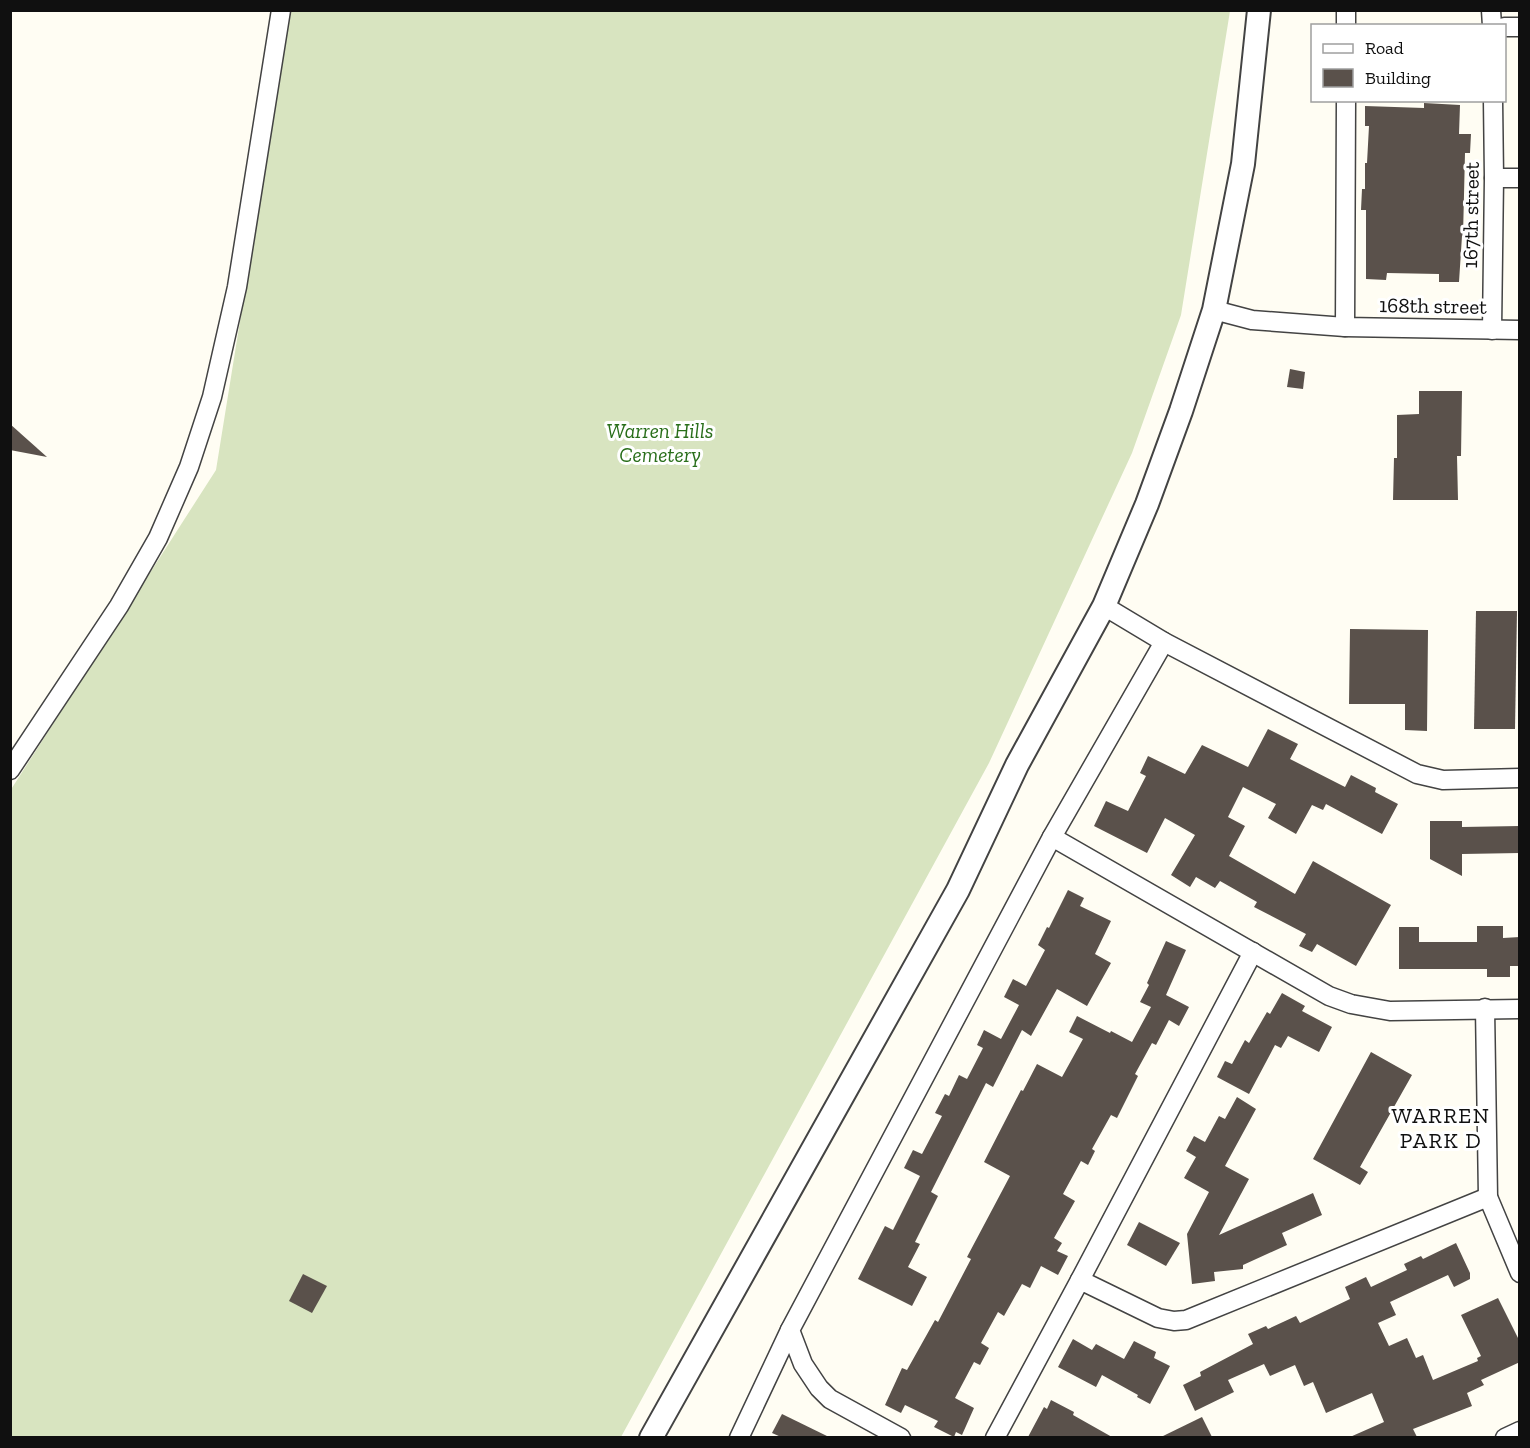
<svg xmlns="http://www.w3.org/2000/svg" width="1530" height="1448" font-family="'Zilla Slab',serif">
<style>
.cemetery{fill:#d8e4c0}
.building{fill:#5a514b}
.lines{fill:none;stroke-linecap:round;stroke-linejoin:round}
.minor-casing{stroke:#434343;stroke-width:21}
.tertiary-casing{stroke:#434343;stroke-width:26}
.minor{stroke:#fff;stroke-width:18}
.tertiary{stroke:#fff;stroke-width:22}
.labels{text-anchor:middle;stroke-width:6;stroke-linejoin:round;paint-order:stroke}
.street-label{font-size:21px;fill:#101010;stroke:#fff}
.park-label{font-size:21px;font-style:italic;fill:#296e1a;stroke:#fff}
.neighbourhood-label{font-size:22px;letter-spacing:1.5px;fill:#101010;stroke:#fff}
</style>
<rect width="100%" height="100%" fill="#fffdf3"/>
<polygon class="cemetery" points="290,11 1230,11 1181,315 1132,453 989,763 621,1437 11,1437 10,791 216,470"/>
<g class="building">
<polygon points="1424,103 1460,105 1459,134 1471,134 1470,153 1465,153 1463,236 1462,236 1459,282 1439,282 1439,274 1387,273 1386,280 1366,279 1366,210 1361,210 1362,189 1365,189 1365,163 1367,163 1369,126 1365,126 1365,106 1424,108"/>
<polygon points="1290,369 1305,372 1303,389 1287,387"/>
<polygon points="1419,391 1462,391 1461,456 1457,456 1458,500 1393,500 1394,458 1397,458 1397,415 1419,414"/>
<polygon points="10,424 47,457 10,450"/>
<polygon points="1476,611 1517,611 1515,729 1474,729"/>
<polygon points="1350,629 1428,630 1427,731 1405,730 1405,704 1349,704"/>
<polygon points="1268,729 1298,744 1290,759 1345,787 1351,775 1376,788 1375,792 1398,804 1382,834 1326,804 1323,810 1312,805 1296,834 1268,818 1276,804 1243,787 1228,817 1245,826 1229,856 1295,894 1313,861 1391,905 1356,966 1317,944 1312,952 1299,946 1306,934 1254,907 1257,902 1220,881 1215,888 1196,877 1190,887 1171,875 1195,835 1165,818 1147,853 1094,826 1106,801 1128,811 1146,776 1140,773 1148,756 1185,774 1202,745 1248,767"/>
<polygon points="1430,821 1462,821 1462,827 1520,826 1520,853 1462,854 1462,876 1430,859"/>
<polygon points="1068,890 1084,898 1080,906 1111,921 1095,954 1111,963 1087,1006 1057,989 1031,1036 1022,1030 993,1087 986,1083 931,1192 938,1196 915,1242 920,1244 908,1267 927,1277 912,1306 858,1279 885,1226 893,1230 920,1176 904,1168 913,1150 922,1154 942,1116 935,1113 945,1094 949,1096 959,1075 967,1079 983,1048 977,1045 984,1030 1001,1039 1019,1005 1004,997 1013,979 1026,986 1045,950 1038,945 1047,927 1049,928"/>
<polygon points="1477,926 1503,926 1503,938 1520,937 1520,966 1510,966 1510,977 1487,977 1487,969 1399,969 1399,927 1419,927 1419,942 1477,942"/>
<polygon points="1166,941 1186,950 1166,995 1189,1007 1179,1026 1169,1020 1156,1045 1152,1043 1135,1074 1138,1076 1117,1118 1111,1115 1092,1149 1095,1151 1088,1165 1081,1161 1063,1194 1075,1201 1054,1238 1062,1243 1057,1251 1068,1256 1058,1275 1041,1266 1030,1288 1022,1284 1004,1316 998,1312 981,1343 989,1348 980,1365 974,1362 955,1398 974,1408 962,1435 956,1432 954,1437 934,1427 938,1421 905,1405 901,1413 885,1405 902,1368 907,1370 935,1320 938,1322 971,1259 967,1257 1010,1176 984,1162 1021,1090 1023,1091 1037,1064 1062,1077 1083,1039 1069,1032 1077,1016 1110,1033 1111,1031 1132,1042 1151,1007 1140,1002 1149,985 1147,983"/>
<polygon points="1282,993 1305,1006 1302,1011 1332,1027 1319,1052 1288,1036 1281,1048 1275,1045 1249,1094 1217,1077 1225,1061 1232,1064 1245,1040 1249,1043 1267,1012 1270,1014"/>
<polygon points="1371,1052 1412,1075 1360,1167 1368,1172 1360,1185 1313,1159"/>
<polygon points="1237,1097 1256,1109 1225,1166 1249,1179 1219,1235 1313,1193 1322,1215 1282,1233 1287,1245 1243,1265 1243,1269 1214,1272 1215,1281 1192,1284 1187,1234 1209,1192 1184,1178 1196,1157 1186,1151 1194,1136 1205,1142 1219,1116 1225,1119"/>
<polygon points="1139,1222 1180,1243 1166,1266 1127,1245"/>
<polygon points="1456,1243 1470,1273 1470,1279 1454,1287 1448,1275 1390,1302 1396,1315 1378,1323 1389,1346 1407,1338 1416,1358 1423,1355 1433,1380 1478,1361 1477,1358 1481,1356 1461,1315 1498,1298 1520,1342 1520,1362 1481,1380 1484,1385 1467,1393 1472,1406 1413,1429 1417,1437 1350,1437 1384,1422 1372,1393 1326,1413 1313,1382 1304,1386 1295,1365 1270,1376 1264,1364 1228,1380 1234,1392 1195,1411 1183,1385 1201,1376 1200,1372 1253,1344 1248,1334 1266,1326 1268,1329 1296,1316 1300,1323 1350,1299 1345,1287 1366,1277 1371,1287 1407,1270 1404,1264 1421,1256 1423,1259"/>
<polygon points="303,1274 327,1286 312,1313 289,1301"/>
<polygon points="1073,1339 1092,1350 1096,1344 1124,1359 1134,1341 1156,1352 1154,1358 1170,1366 1150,1404 1137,1397 1138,1395 1102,1375 1096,1387 1058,1367"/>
<polygon points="1051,1400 1074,1412 1073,1415 1112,1437 1028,1437 1044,1407 1047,1409"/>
<polygon points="782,1414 829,1437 781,1437 772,1433"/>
<polygon points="1202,1417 1212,1437 1161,1437"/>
</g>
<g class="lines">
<defs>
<g id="minor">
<polyline points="1491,10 1492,26"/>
<polyline points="1346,26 1346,10"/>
<polyline points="1504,27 1520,27"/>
<polyline points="1494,178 1520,178"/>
<polyline points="1214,310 1252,320 1345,327 1520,330"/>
<polyline points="1345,327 1346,100"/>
<polyline points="1492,330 1494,178 1493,100"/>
<polyline points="1104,606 1164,642 1417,774 1443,780 1520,778"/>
<polyline points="10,770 119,606 158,538 189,467 212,397 237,287 281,10"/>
<polyline points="1052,837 1329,996 1351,1004 1390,1011 1520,1009"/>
<polyline points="1485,1008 1488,1197 1520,1273"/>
<polyline points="1080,1280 1253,952"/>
<polyline points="739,1438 790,1330"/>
<polyline points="901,1438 830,1399 819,1388 803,1364 790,1330 1052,837 1164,642"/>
<polyline points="995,1438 1080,1280 1158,1318 1174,1321 1186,1320 1488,1197"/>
<polyline points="1505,1438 1520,1431"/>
</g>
<polyline id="tertiary" points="651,1438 958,890 1017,765 1104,606 1147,504 1181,411 1214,310 1243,164 1259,10"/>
</defs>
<use href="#minor" class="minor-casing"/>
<use href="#tertiary" class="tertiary-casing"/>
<use href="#minor" class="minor"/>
<use href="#tertiary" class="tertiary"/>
</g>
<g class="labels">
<g class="street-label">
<text transform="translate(1471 215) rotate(-89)" y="7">167th street</text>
<text transform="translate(1433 306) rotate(1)" y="7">168th street</text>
</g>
<g class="park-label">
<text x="660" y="438">Warren Hills<tspan x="660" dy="24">Cemetery</tspan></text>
</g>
<g class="neighbourhood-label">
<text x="1441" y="1123">WARREN<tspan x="1441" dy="25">PARK D</tspan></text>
</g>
</g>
<rect width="1530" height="1448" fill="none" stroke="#101010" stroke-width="24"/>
<rect x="1311" y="24" width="195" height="78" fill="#ffffff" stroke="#9f9f9f" stroke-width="1.5"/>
<rect x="1323" y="44" width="30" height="9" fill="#ffffff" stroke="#9f9f9f" stroke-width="1.5"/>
<text x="1365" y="54" font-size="18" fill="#101010">Road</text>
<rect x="1323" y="69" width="30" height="18" fill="#5a514b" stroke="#9f9f9f" stroke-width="1.5"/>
<text x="1365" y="84" font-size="18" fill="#101010">Building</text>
</svg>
